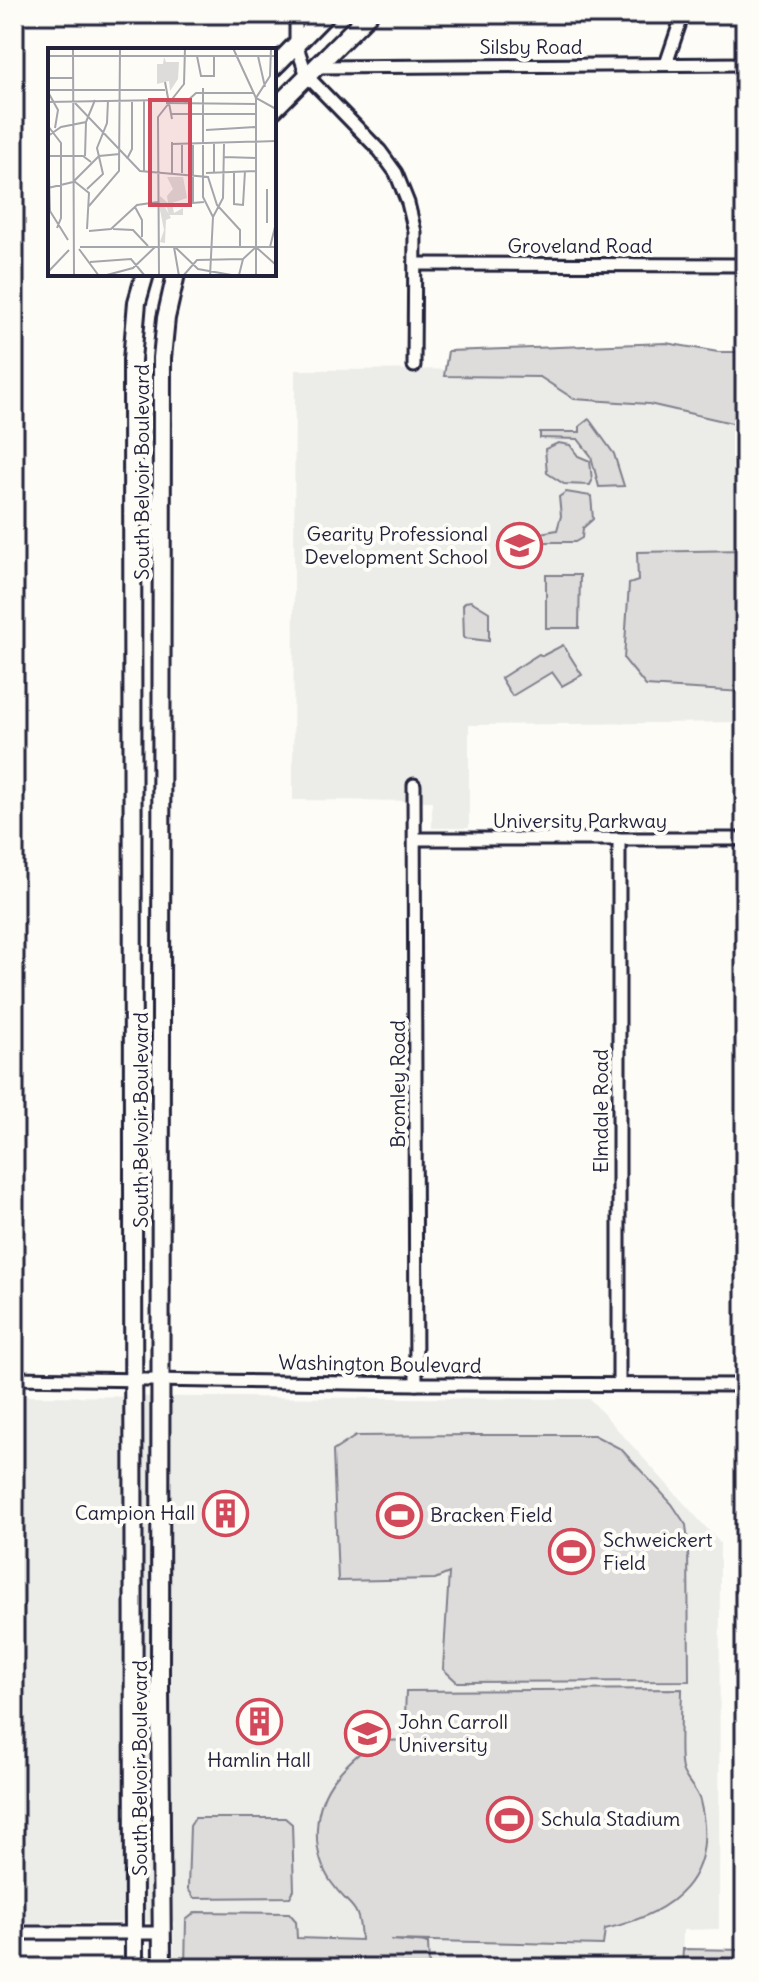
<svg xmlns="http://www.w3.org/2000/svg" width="759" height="1982" font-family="Delius,sans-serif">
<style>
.built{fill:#ecece9}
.green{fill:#dddcdb;stroke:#807f8b;stroke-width:2}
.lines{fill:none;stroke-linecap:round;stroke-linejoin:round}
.street-casing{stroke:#22223b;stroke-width:17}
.secondary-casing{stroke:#22223b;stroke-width:22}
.street{stroke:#fdfcf7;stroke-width:11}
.secondary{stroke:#fdfcf7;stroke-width:16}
.labels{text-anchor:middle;stroke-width:8;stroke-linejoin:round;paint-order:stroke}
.street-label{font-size:20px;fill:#22223b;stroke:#fdfcf7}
.poi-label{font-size:20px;fill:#22223b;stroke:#fdfcf7;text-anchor:start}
.inset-road{fill:none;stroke:#a5a5ac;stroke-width:2}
.view{fill:#d1495b;fill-opacity:0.15;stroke:#d1495b;stroke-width:4}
.inset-edge{fill:none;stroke:#22223b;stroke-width:4}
</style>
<rect width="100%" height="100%" fill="#fdfcf7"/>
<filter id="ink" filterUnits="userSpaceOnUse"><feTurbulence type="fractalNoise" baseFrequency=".0125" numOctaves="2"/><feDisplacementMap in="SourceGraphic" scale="16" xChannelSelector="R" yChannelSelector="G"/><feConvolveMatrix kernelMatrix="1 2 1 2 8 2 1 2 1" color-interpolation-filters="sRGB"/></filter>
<g filter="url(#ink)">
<g class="built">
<polygon points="745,368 745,722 469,725 469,828 432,828 432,801 293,800 295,370"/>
<polygon points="14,1396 590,1399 720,1543 719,1929 683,1930 682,1968 174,1968 174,1922 14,1924"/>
</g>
<g class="green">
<polygon points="666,343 718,352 745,352 745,426 649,404 574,399 540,377 444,376 448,351"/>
<polygon points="589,419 614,454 624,486 599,487 591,456 578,439 540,438 540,432 580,432 580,426"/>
<polygon points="558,443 570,445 578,456 590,461 592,481 590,485 564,484 547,473 545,449"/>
<polygon points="566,492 591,496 593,519 583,528 582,538 575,542 541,542 540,533 557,530 561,516 559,497"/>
<polygon points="745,550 745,613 735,614 744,629 743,692 646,686 624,659 629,584 638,581 637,552"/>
<polygon points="546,575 580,575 579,628 546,628"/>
<polygon points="471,601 489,612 489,641 464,638 463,605 465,602"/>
<polygon points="563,645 582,675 562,686 552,672 512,696 501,678 539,654 542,656"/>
<polygon points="474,1435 594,1435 621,1449 672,1504 686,1525 688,1543 689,1681 457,1682 443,1669 449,1573 435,1579 338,1581 333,1451 356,1436"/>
<path d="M682 1689C682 1707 678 1753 682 1769 685 1780 697 1789 700 1801 719 1878 674 1913 605 1929L603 1945 391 1940 428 1943 429 1968H185L186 1920 196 1912 289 1913 296 1921 297 1938 361 1940C359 1900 351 1911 331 1882 310 1851 313 1805 336 1777 347 1764 363 1747 379 1742 387 1740 397 1741 404 1740L406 1691Z"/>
<polygon points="195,1818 285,1818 292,1824 294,1890 290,1897 194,1898 188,1889 190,1826"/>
<polygon points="683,1949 745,1950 745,1968 682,1968"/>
</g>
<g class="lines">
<defs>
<g id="street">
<polyline points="296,14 296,44 307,76 380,151 396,173 408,203 415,232 414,366"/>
<polyline points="666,64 683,14"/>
<polyline points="317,67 745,64"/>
<polyline points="415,264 745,265"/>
<polyline points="414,785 416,1384"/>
<polyline points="416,839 745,839"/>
<polyline points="619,839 619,1384"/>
<polyline points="14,1378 416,1384 745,1385"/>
<polyline points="14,1933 161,1933"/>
</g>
<g id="secondary">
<polyline points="274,67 326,14"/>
<polyline points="274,109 369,14"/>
<polyline points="134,1968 132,360 137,302 145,274"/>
<polyline points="162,1968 160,1687 162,358 166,318 176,274"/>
</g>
</defs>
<use href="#street" class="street-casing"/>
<use href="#secondary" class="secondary-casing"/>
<use href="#street" class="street"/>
<use href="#secondary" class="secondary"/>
</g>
</g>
<defs>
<symbol id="school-ring" viewBox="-11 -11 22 22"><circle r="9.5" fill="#fdfcf7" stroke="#d1495b" stroke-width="1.5"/><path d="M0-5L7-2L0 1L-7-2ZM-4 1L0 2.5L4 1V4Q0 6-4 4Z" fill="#d1495b"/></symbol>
<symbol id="building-ring" viewBox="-11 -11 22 22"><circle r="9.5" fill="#fdfcf7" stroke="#d1495b" stroke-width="1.5"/><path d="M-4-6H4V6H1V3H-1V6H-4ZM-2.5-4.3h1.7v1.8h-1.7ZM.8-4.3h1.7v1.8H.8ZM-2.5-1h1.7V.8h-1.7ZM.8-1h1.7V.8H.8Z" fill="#d1495b"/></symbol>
<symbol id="stadium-ring" viewBox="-11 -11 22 22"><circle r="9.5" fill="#fdfcf7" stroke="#d1495b" stroke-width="1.5"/><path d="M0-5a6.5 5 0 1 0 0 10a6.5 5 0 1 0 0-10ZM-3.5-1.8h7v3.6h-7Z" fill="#d1495b"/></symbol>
<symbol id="university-ring" viewBox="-11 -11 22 22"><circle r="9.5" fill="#fdfcf7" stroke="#d1495b" stroke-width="1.5"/><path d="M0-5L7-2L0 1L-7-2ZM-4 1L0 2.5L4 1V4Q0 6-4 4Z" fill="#d1495b"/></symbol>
</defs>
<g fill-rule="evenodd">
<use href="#school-ring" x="494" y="520" width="51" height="51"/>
<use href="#building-ring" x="200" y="1488" width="51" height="51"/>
<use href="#stadium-ring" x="374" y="1490" width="51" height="51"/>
<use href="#stadium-ring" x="546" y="1526" width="51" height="51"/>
<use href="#building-ring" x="234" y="1696" width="51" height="51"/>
<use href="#university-ring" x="342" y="1708" width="51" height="51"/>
<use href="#stadium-ring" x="484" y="1794" width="51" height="51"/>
</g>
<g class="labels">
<g class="street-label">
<text x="531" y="54">Silsby Road</text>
<text x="580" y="253">Groveland Road</text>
<text transform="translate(142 472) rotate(-90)" y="7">South Belvoir Boulevard</text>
<text x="580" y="828">University Parkway</text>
<text transform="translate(398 1084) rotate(-90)" y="7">Bromley Road</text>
<text transform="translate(601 1111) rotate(-90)" y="7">Elmdale Road</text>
<text transform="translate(141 1120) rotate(-90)" y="7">South Belvoir Boulevard</text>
<text transform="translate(380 1364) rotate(1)" y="7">Washington Boulevard</text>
<text transform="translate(140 1768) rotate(-90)" y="7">South Belvoir Boulevard</text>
</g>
<g class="poi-label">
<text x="488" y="541" text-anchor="end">Gearity Professional<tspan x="488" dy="23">Development School</tspan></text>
<text x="195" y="1520" text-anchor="end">Campion Hall</text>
<text x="430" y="1522">Bracken Field</text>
<text x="603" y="1547">Schweickert<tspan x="603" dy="23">Field</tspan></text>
<text x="398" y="1729">John Carroll<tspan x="398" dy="23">University</tspan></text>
<text x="259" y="1767" text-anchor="middle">Hamlin Hall</text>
<text x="541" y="1826">Schula Stadium</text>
</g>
</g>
<g transform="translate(48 48)">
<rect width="228" height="228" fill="#fdfcf7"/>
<path d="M116 9 118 14H131L130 31 122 43 121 33 109 36V16H115ZM119 129H135L139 150 124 155 126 165 135 160V167H121L119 160 117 159 123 170 118 172 117 195 112 194 116 182 111 157 112 148 120 155 119 148 125 141Z" fill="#dddcdb"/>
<path class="inset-road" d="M25 0 26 228M185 0 208 50V228M223 0 222 28 208 50 228 61M0 8H228M149 8 153 28H166V9M210 8 217 39M0 30H25M117 34 124 71M155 40V149L165 169 162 228M0 42H117M0 44 10 62 7 80M96 52V124M0 54 117 52M27 55 92 123 160 129 169 157 192 182V199M118 55 208 56M137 55 148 45H205M124 66H208M0 78 13 95V170L9 180M158 82 207 79M0 88 13 79 38 74 47 52M0 92 2 163M124 94V125M124 96 228 93M134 96V125M145 96V155L156 154M2 108H35L43 114M37 108 38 74M176 109 208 110M79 111 84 101V52M158 125 208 123M166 125V96M186 125V156L195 157 197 123M26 133 41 145 39 181M0 140 25 134 51 108 72 106M39 141 55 126 49 100 59 75 60 52M219 141V175M41 158 71 123 72 0M87 159 94 172V189M2 163 20 192M165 169 175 150 176 96M65 181 85 182 100 198M41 183 63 181 89 157 110 154M32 199H228M126 199 131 228M127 199 150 221 189 228M222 199 228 175M31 201 51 228M42 214 83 211 97 228M0 224 21 202M191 227 195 211 208 199 228 217M55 228 85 220 107 199M111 228 110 69 136 36 137 0M135 228 149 212 195 211"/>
<path class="view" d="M102 52H142V157H102Z"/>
<rect width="228" height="228" class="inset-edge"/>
</g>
<rect width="759" height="1982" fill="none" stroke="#fdfcf7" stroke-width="48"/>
<rect x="24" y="24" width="711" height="1934" fill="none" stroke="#22223b" stroke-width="3" filter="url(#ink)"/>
</svg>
